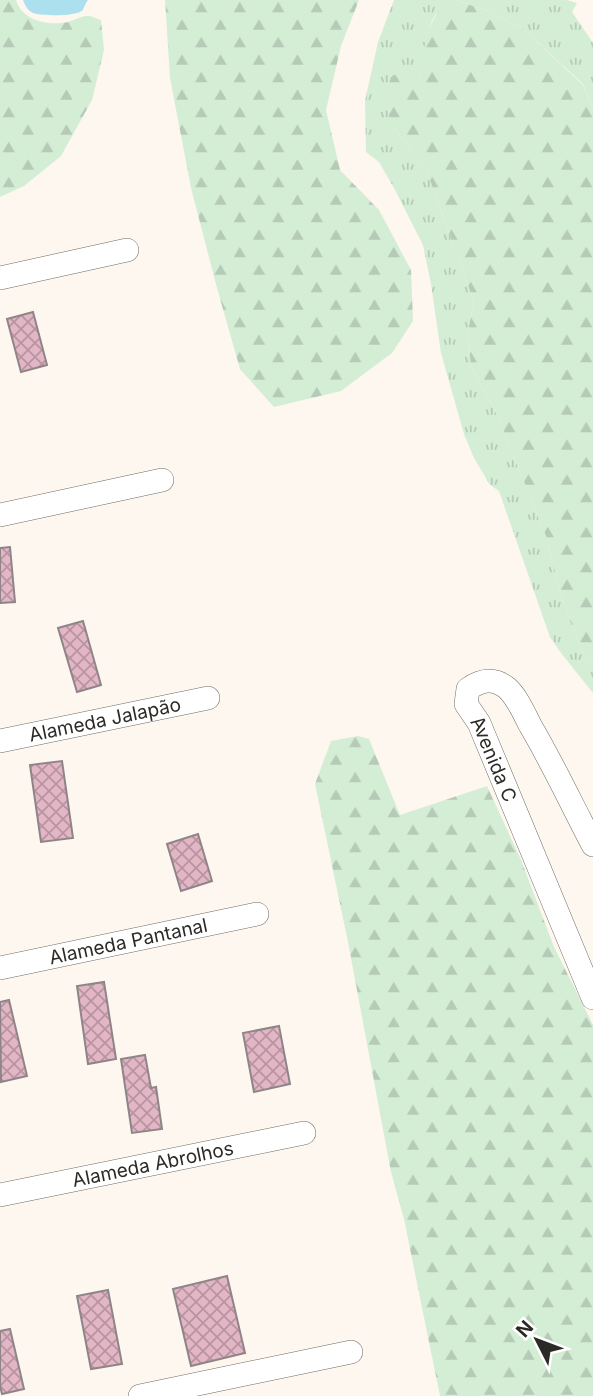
<svg xmlns="http://www.w3.org/2000/svg" width="593" height="1396" font-family="Inter,sans-serif">
<style>
.grass{fill:url(#grass-tufts)}
.forest{fill:url(#forest-firs)}
.water{fill:#ade0ee}
.building{fill:url(#building-cross-hatch);stroke:#8f8588;stroke-width:2}
.lines{fill:none;stroke-linecap:round;stroke-linejoin:round}
.minor-casing{stroke:#706b64;stroke-width:24}
.minor{stroke:#fff;stroke-width:23}
.labels{text-anchor:middle;stroke-width:5;stroke-linejoin:round;paint-order:stroke}
.street-label{font-size:19px;fill:#2c2a27;stroke:#fff}
</style>
<defs>
<pattern id="grass-tufts" width="24" height="20" patternUnits="userSpaceOnUse" patternTransform="scale(1.75)"><rect width="24" height="20" fill="#d4edd5"/><path d="M3 7l-1-3M5 7V3M7 7l1-3M15 17l-1-3M17 17v-4M19 17l1-3" fill="none" stroke="#b6cbb7"/></pattern>
<pattern id="forest-firs" width="22" height="20" patternUnits="userSpaceOnUse" patternTransform="scale(1.75)"><rect width="22" height="20" fill="#d4edd5"/><path d="M5 1l3.5 6h-7zM16 11l3.5 6h-7z" fill="#b6cbb7"/></pattern>
<pattern id="building-cross-hatch" width="8" height="8" patternUnits="userSpaceOnUse" patternTransform="scale(1.75)"><rect width="8" height="8" fill="#e3b6c5"/><path d="M0 0l8 8M0 8l8-8" fill="none" stroke="#b894a0"/></pattern>
</defs>
<rect width="100%" height="100%" fill="#fdf7ef"/>
<g class="grass">
<path d="M394 0H450C421 19 429 51 418 79 412 96 402 112 394 128L426 169 474 302 468 331 471 367 494 408 546 536 561 594 582 651 593 663V693L561 653 550 637 499 491 490 485 474 458 464 434 441 353 431 284 423 245 394 188 379 162 366 152 365 101 378 42Z"/>
<polygon points="455,0 567,0 577,3 572,12 593,43 593,108 583,84 523,29 488,11"/>
</g>
<g class="forest">
<path d="M0 0H16C22 21 49 26 68 22 75 20 83 15 90 16 94 17 97 19 101 20L104 50 92 100 61 156 24 186 0 197Z"/>
<polygon points="165,0 359,0 341,46 326,110 340,170 379,210 411,270 413,321 392,353 341,391 274,407 240,369 217,288 191,188 170,78"/>
<polygon points="450,0 455,0 488,11 523,29 583,85 593,108 593,663 582,651 561,594 546,536 494,408 471,367 468,331 474,302 426,169 394,128 384,103 393,75 419,77 427,32 440,7"/>
<polygon points="358,736 369,739 400,815 487,786 521,860 554,947 593,1025 593,1396 440,1396 404,1219 391,1172 348,942 315,784 331,741"/>
</g>
<path class="water" d="M23 0H88C87 1 83 9 83 10 76 17 42 16 33 13 27 10 25 5 23 0Z"/>
<g class="building">
<polygon points="33,312 47,365 21,372 7,319"/>
<polygon points="10,547 15,602 0,603 0,548"/>
<polygon points="83,621 101,685 77,692 58,628"/>
<polygon points="62,761 73,838 41,842 30,765"/>
<polygon points="198,834 212,881 181,891 167,844"/>
<polygon points="104,982 116,1059 88,1064 77,986"/>
<polygon points="9,1000 27,1076 1,1082 0,1002"/>
<polygon points="279,1026 290,1084 254,1092 243,1033"/>
<polygon points="145,1055 151,1088 156,1087 162,1129 132,1133 121,1059"/>
<polygon points="227,1276 245,1353 191,1366 173,1289"/>
<polygon points="108,1290 122,1364 91,1369 77,1296"/>
<polygon points="10,1329 24,1389 2,1394 0,1386 0,1331"/>
</g>
<g class="lines">
<defs>
<g id="minor">
<polyline points="0,278 127,250"/>
<polyline points="0,515 162,480"/>
<path id="s1" d="M0 741 208 698"/>
<path id="s2" d="M593 845C572 805 553 764 530 725 524 713 517 697 507 688 493 677 481 680 468 689L466 704 479 723 593 998"/>
<path id="s3" d="M0 968 257 914"/>
<path id="s4" d="M0 1195 304 1133"/>
<polyline points="140,1396 351,1352"/>
</g>
</defs>
<use href="#minor" class="minor-casing"/>
<use href="#minor" class="minor"/>
</g>
<g class="labels">
<g class="street-label">
<text dy="7" stroke="none"><textPath href="#s1" startOffset="107">Alameda Jalapão</textPath></text>
<text dy="7" stroke="none"><textPath href="#s2" startOffset="299">Avenida C</textPath></text>
<text dy="7" stroke="none"><textPath href="#s3" startOffset="131">Alameda Pantanal</textPath></text>
<text dy="7" stroke="none"><textPath href="#s4" startOffset="156">Alameda Abrolhos</textPath></text>
</g>
</g>
<g transform="translate(537 1340) rotate(312)" stroke="#ffffff" stroke-width="5" paint-order="stroke">
<path d="M0-5L12 26L0 18L-12 26Z" fill="#2c2a27"/>
<text y="-10" font-size="19" font-weight="bold" text-anchor="middle" fill="#2c2a27">N</text>
</g>
</svg>
